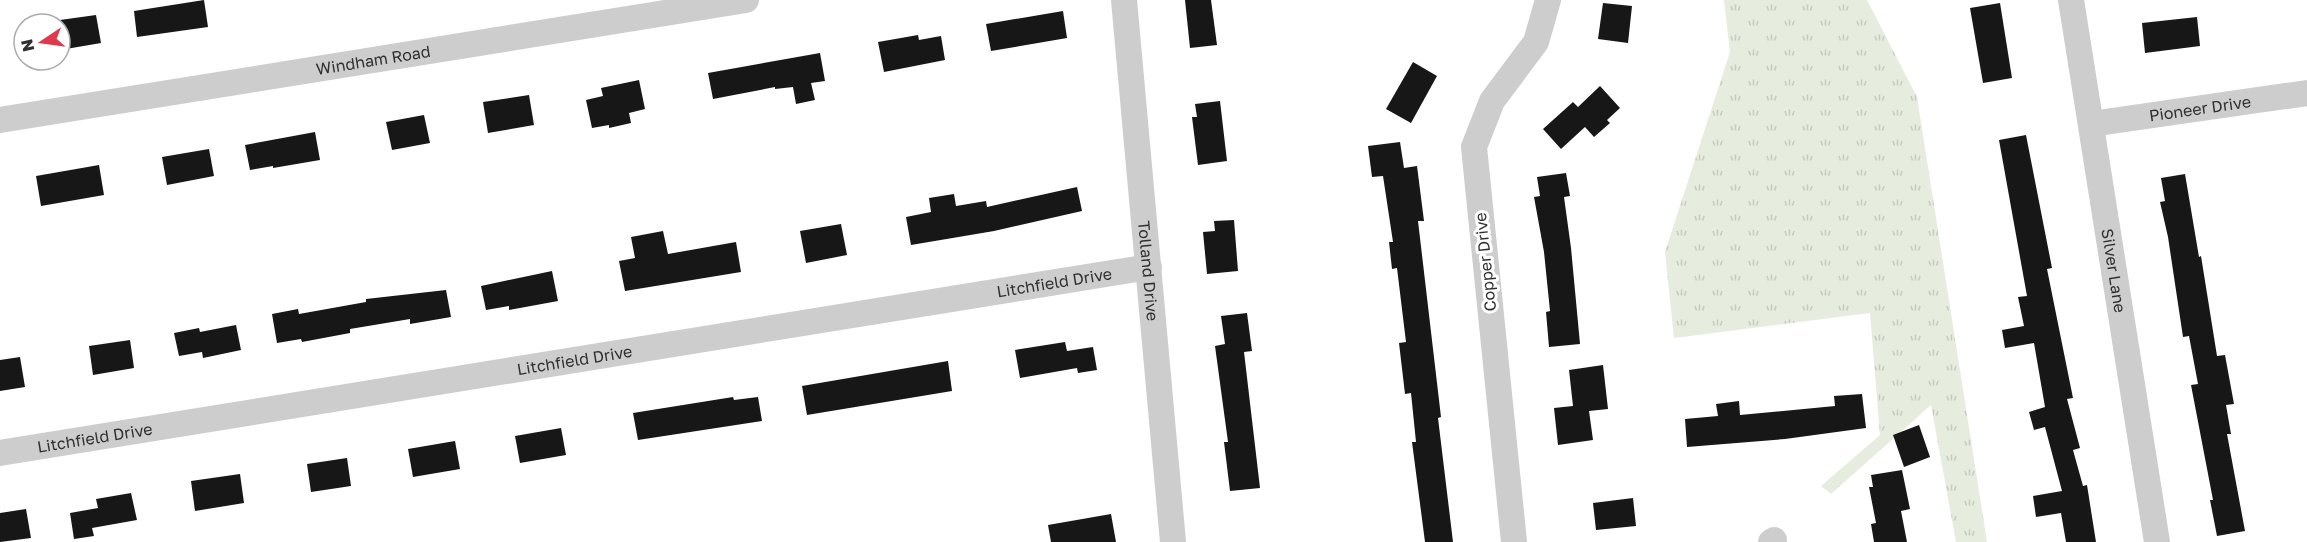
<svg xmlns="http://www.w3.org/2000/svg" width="2307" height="542" font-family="'Golos Text',sans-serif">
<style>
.park{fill:url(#park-tufts)}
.building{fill:#171717}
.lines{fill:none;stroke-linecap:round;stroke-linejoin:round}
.street{stroke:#cdcdcd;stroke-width:26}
.labels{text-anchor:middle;stroke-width:6;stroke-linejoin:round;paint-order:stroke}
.street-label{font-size:16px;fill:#303030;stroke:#fff}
</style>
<defs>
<pattern id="park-tufts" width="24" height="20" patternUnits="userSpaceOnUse" patternTransform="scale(1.5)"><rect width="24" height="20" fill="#e6ecde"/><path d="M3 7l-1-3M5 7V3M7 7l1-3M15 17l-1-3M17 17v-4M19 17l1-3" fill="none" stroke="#c6cbbf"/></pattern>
</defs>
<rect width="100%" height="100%" fill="#fff"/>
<polygon class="park" points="1724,0 1867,0 1917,97 1987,542 1956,542 1931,405 1831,494 1821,486 1880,435 1870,313 1674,338 1665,252 1730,52"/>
<g class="building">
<polygon points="204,0 208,27 137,37 134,11"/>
<polygon points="1185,0 1211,0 1217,45 1190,48"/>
<polygon points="1603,3 1632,6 1628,43 1598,39"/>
<polygon points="2000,3 2012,78 1983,83 1970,8"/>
<polygon points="1063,11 1067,38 991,51 986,24"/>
<polygon points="96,15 101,43 60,50 60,20"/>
<polygon points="2197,17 2200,46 2145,53 2142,23"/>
<polygon points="918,35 919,40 941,36 945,60 884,72 878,42"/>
<polygon points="820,53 825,81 811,83 815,100 796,104 793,87 775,89 775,87 713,99 708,73"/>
<polygon points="1413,62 1437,76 1411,123 1386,109"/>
<polygon points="639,80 645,109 629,113 631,123 609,128 609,125 592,128 586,100 603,96 601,88"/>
<polygon points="1600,86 1620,108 1607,120 1610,123 1594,137 1585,127 1561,149 1543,129 1573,102 1578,107"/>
<polygon points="529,95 534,125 488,133 483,102"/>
<polygon points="1220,101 1227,161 1198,165 1192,117 1197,117 1195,104"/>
<polygon points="424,115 430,143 392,150 386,122"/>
<polygon points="315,132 320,160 273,168 273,166 250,170 245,145"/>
<polygon points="2026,135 2052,268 2047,269 2073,398 2067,399 2080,448 2073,450 2083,486 2087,485 2096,542 2066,542 2061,513 2036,517 2033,496 2062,491 2045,427 2034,430 2029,412 2045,407 2034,343 2005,348 2002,330 2024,326 2018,297 2027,296 1999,140"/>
<polygon points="1400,142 1404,168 1417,166 1424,221 1418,221 1441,417 1438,418 1453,542 1425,542 1412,442 1416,442 1411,393 1405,394 1399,343 1406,342 1397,268 1392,269 1389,242 1393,242 1383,176 1372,177 1368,146"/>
<polygon points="209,149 214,176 167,185 162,157"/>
<polygon points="99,165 104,195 41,206 36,176"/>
<polygon points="1566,173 1570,196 1564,197 1571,248 1580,344 1549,347 1546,312 1550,311 1544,252 1534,197 1540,196 1537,177"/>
<polygon points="2185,174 2199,257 2201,256 2217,356 2225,355 2234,404 2226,405 2231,434 2227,434 2245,531 2217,536 2210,500 2213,500 2191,385 2198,384 2189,336 2183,337 2168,237 2160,202 2165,201 2161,178"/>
<polygon points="1077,187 1082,211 994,231 911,245 906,217 931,212 929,198 954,194 956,206 986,201 987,207"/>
<polygon points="1234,220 1238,271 1207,274 1203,232 1215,231 1214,221"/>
<polygon points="841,224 847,255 806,263 800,231"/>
<polygon points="663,231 668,254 736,242 741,272 625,291 619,261 635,258 631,237"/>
<polygon points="552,271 558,301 509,310 509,306 486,310 481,286"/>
<polygon points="446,290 451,317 410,324 410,319 350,329 350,333 302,342 301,339 277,343 272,314 298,309 299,314 366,302 366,299"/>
<polygon points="1247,313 1252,351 1244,352 1260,488 1230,491 1224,442 1228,442 1215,346 1225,344 1221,316"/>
<polygon points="236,325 241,350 203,358 202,352 179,356 174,333 199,328 200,332"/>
<polygon points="130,340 134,368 93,375 89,346"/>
<polygon points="1065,342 1067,351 1093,347 1097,370 1078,373 1077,368 1020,378 1015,350"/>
<polygon points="20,357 25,387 0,391 0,360"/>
<polygon points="948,361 952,391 807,415 802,386"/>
<polygon points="1603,365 1608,409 1589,411 1593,440 1558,445 1554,408 1573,406 1569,370"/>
<polygon points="1862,394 1866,428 1785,439 1687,447 1685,419 1718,416 1716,404 1739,401 1740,415 1835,406 1834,396"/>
<polygon points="733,397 734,400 758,397 762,421 638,440 633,413"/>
<polygon points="1919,425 1930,457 1904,467 1893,435"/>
<polygon points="561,428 566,455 520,463 515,436"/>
<polygon points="455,441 460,469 413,477 408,449"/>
<polygon points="347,458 351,486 311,492 307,464"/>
<polygon points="1902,470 1910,509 1901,511 1907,542 1874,542 1871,524 1876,523 1869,487 1873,487 1871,475"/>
<polygon points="240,474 244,503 195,511 191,481"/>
<polygon points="131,493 137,520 92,528 94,536 74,539 70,513 98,508 96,499"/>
<polygon points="1633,498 1636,526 1596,530 1593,503"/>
<polygon points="26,509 31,538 0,542 0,513"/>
<polygon points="1111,514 1116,542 1051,542 1048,525"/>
</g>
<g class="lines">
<g class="street">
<path id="s1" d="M1124 0 1173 542"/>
<path id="s2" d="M2071 0 2157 542"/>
<path id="s3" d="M0 120 746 0"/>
<path id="s4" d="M2091 124 2307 93"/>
<path id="s5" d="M0 453 1149 267"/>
<polyline points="1514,542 1474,147 1492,101 1536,42 1548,0"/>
<polyline points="1771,542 1774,540"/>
</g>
</g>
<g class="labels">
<g class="street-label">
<text dy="6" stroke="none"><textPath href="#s3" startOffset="378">Windham Road</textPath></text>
<text dy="6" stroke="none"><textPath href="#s4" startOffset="110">Pioneer Drive</textPath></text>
<text transform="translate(1485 262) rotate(-96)" y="6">Copper Drive</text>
<text dy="6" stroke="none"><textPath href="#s1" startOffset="272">Tolland Drive</textPath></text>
<text dy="6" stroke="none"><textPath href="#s2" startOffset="274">Silver Lane</textPath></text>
<text dy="6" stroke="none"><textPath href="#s5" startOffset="1068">Litchfield Drive</textPath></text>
<text dy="6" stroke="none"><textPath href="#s5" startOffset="582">Litchfield Drive</textPath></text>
<text dy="6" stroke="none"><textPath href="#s5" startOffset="96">Litchfield Drive</textPath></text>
</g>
</g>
<g transform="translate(42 42) rotate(257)"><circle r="28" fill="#ffffff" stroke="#acacac" stroke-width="1.5"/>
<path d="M0-4.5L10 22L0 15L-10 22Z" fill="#df394c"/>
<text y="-9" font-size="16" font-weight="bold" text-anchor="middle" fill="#303030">N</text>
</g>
</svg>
